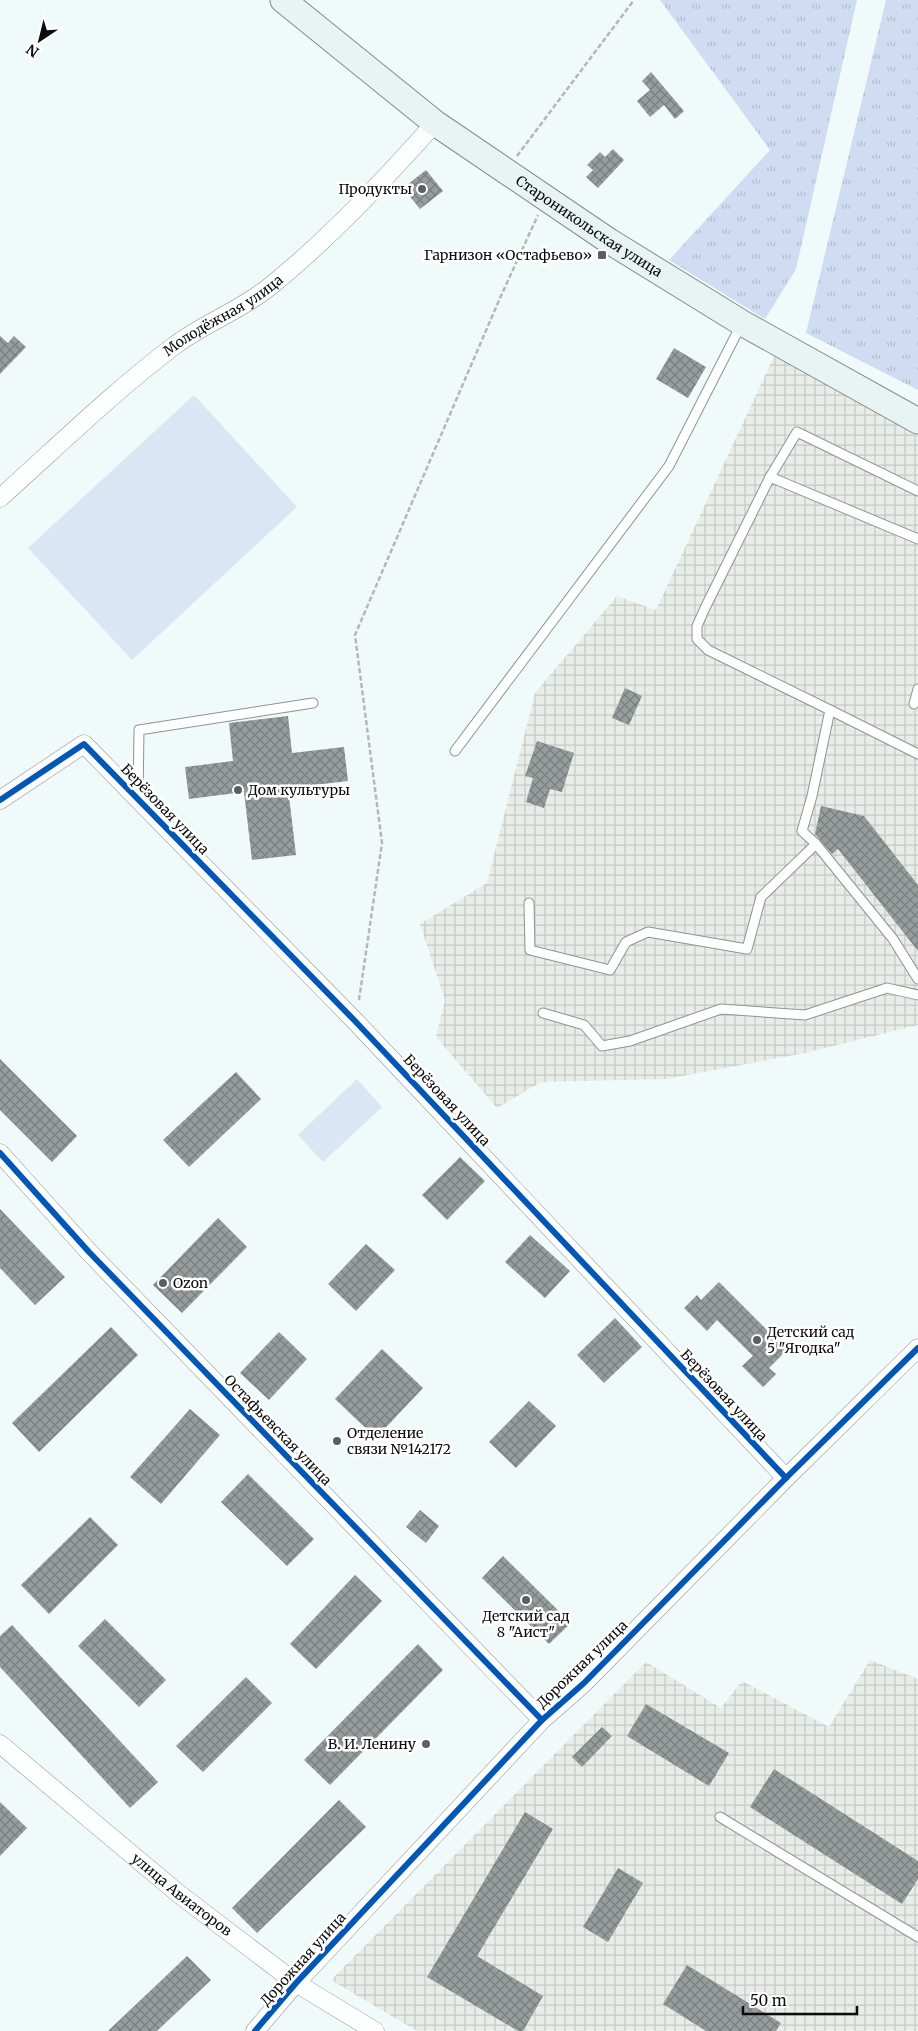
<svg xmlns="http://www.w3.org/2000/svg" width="918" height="2031" font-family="Merriweather,serif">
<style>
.industrial{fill:url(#industrial-grid)}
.grass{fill:url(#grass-tufts)}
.pitch{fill:#d9e7f4}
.building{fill:url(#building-cross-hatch)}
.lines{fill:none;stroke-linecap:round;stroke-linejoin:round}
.lane-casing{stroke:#8f9393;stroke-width:11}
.street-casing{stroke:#8f9393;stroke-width:19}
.secondary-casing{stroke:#858a8a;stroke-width:27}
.path{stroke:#b5b7b7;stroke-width:2.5;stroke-dasharray:5 2.5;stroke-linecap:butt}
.lane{stroke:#fdfefe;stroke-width:9}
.street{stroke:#fdfefe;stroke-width:18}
.secondary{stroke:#e8f3f4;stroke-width:25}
.cycleway-casing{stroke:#fff;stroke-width:9}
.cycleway{stroke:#0057b8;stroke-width:6}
.poi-dot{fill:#5c5f5f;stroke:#fff;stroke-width:2}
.labels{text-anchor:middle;stroke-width:5;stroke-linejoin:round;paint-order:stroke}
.poi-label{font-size:14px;fill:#0c0c0c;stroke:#fff;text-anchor:start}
.street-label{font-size:14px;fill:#0c0c0c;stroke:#fff}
</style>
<defs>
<pattern id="industrial-grid" width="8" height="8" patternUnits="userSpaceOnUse" patternTransform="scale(1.25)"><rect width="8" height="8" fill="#e8ede8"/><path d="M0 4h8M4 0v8" fill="none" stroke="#c6cac6"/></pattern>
<pattern id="grass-tufts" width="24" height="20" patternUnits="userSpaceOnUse" patternTransform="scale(1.25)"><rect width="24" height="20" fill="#d0dcf1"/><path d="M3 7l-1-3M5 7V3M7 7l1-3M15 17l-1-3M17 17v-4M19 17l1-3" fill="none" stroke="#b1bccd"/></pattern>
<pattern id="building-cross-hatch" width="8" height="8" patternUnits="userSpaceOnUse" patternTransform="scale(1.25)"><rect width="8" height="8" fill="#969d9c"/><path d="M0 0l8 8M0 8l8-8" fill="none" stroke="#797e7e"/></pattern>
</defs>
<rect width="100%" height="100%" fill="#f0fafa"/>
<g class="industrial">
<polygon points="775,354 918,435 918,1025 805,1053 666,1079 541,1082 497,1108 436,1037 445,1000 420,924 487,883 535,693 617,596 656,610"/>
<polygon points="870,1660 918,1679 918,2031 417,2031 331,1980 646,1662 721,1708 742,1681 829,1727"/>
</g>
<g class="grass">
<polygon points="660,0 857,0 796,269 765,319 669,260 770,150"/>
<polygon points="886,0 918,0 918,390 806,333"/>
</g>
<g class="pitch">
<polygon points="194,395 297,507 132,660 28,548"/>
<polygon points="357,1079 382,1107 323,1162 298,1135"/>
</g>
<g class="building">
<polygon points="651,72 684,111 675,119 664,105 650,117 637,101 650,90 642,81"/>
<polygon points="613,149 624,160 598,188 586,177 593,170 587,165 600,152 605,157"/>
<polygon points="426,170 443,191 420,209 403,188"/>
<polygon points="0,336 8,343 14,336 26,347 0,374"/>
<polygon points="674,348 706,367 688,398 656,379"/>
<polygon points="625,688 642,696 629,725 612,718"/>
<polygon points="288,716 292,753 344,747 348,781 288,788 296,855 252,860 244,792 189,799 185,767 233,761 229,723"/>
<polygon points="537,741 574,753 562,792 550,789 544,808 526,802 533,778 525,776"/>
<polygon points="821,806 864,816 918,885 918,951 838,849 832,854 815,834"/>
<polygon points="0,1059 77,1136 52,1162 0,1110"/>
<polygon points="236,1072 261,1099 189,1167 163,1140"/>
<polygon points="460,1157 485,1181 447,1220 422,1195"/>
<polygon points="0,1209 65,1277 35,1305 0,1268"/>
<polygon points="218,1218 247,1247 182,1313 153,1285"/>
<polygon points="530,1235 570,1271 545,1298 505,1262"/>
<polygon points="366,1244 395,1270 356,1311 328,1284"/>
<polygon points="719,1282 787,1350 769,1368 776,1374 763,1387 742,1366 753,1356 717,1320 707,1331 684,1308 697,1295 701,1300"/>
<polygon points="615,1318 642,1347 604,1383 577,1355"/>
<polygon points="111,1327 138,1355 39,1452 12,1423"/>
<polygon points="279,1332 307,1359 269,1400 240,1373"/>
<polygon points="382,1349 423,1388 376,1438 335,1399"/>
<polygon points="529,1401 556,1426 516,1468 489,1442"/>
<polygon points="190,1409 220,1435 161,1504 130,1477"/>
<polygon points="248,1474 314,1539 287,1566 221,1502"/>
<polygon points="420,1510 439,1526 426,1543 406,1527"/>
<polygon points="90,1517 118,1545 49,1614 21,1585"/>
<polygon points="503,1556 571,1623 549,1644 482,1578"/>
<polygon points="355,1575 382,1601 316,1669 290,1644"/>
<polygon points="105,1619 166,1680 139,1707 78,1646"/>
<polygon points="12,1625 158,1782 130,1808 0,1667 0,1636"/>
<polygon points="418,1644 443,1670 330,1785 304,1760"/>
<polygon points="246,1677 272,1703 203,1772 176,1746"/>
<polygon points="646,1704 729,1753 709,1786 627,1736"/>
<polygon points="602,1727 612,1736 582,1767 572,1757"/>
<polygon points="774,1769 918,1861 918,1879 902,1904 750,1807"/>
<polygon points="339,1800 366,1827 257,1933 232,1908"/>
<polygon points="0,1802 27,1828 0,1856"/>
<polygon points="525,1812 553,1829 477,1956 543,1996 523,2031 518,2031 427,1977"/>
<polygon points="618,1868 643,1883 608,1942 583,1927"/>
<polygon points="187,1956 211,1980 157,2031 108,2031"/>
<polygon points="687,1965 781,2023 776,2031 706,2031 663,2004"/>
</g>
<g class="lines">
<defs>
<g id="lane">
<polyline points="770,477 797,432 918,491"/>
<polyline points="914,704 918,689"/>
<polyline points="830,710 708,650 697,639 697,626 705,608 770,477 918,539"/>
<polyline points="455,751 669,466 741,325"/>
<polyline points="918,754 830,710 812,796 802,831 816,844 893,939 918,979"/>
<polyline points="138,799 139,730 313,703"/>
<polyline points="529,903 530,950 610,970 626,942 648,932 747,949 761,897 816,844"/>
<polyline points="543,1013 584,1025 602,1046 630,1041 721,1009 805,1015 887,988 918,995"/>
<polyline points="720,1817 918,1937"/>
</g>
<g id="street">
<path id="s1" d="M0 498C57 447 113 392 174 346 203 324 239 311 268 288 328 240 384 180 435 123"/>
<polyline points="0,800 84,744 355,1021 786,1478"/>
<polyline points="0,1153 89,1252 542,1720"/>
<path id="s2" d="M0 1744 179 1894 296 1983 375 2031"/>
<polyline points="255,2031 296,1983 542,1720 584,1683 786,1478 918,1348"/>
</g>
<g id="secondary">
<path id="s3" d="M283 0 435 123 609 241 742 323 918 421"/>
</g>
</defs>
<use href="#lane" class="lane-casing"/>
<use href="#street" class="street-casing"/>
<use href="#secondary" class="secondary-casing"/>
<g class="path">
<polyline points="517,156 634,0"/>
<polyline points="359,1000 382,843 355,635 500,298 538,215"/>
</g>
<use href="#lane" class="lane"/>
<use href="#street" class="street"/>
<use href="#secondary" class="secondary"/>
<defs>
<g id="cycleway">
<polyline points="0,800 84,744 355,1021 786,1478"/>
<polyline points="0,1153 89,1252 542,1720"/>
<polyline points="255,2031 296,1983 542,1720 584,1683 786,1478 918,1348"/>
</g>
</defs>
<use href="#cycleway" class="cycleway-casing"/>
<use href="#cycleway" class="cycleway"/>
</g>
<g class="poi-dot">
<circle cx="422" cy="189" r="5"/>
<rect x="597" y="250" width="10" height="10" rx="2.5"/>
<circle cx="238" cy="790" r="5"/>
<circle cx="163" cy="1283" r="5"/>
<circle cx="757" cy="1340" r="5"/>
<circle cx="337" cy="1441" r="5"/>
<circle cx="526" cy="1600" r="5"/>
<circle cx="426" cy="1744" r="5"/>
</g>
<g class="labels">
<g class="poi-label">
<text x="412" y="194" text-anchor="end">Продукты</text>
<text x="592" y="260" text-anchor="end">Гарнизон «Остафьево»</text>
<text x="248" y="795">Дом культуры</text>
<text x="173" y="1288">Ozon</text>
<text x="767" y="1337">Детский сад<tspan x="767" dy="16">5 "Ягодка"</tspan></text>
<text x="347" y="1438">Отделение<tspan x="347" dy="16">связи №142172</tspan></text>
<text x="526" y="1621" text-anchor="middle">Детский сад<tspan x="526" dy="16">8 "Аист"</tspan></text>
<text x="416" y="1749" text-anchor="end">В. И. Ленину</text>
</g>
<g class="street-label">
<text dy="5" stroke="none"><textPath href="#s3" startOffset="381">Староникольская улица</textPath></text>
<text dy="5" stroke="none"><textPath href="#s1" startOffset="289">Молодёжная улица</textPath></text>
<text transform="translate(165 809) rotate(46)" y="5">Берёзовая улица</text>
<text transform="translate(447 1100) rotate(47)" y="5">Берёзовая улица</text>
<text transform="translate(724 1395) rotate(47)" y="5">Берёзовая улица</text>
<text transform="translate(278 1430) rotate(46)" y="5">Остафьевская улица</text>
<text transform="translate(582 1664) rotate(-44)" y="5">Дорожная улица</text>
<text dy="5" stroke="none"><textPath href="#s2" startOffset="236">улица Авиаторов</textPath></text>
<text transform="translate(303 1959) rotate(-48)" y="5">Дорожная улица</text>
</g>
</g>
<g transform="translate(40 40) rotate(215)" stroke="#ffffff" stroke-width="4" paint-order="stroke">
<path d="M0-4L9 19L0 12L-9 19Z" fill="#0c0c0c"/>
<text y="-8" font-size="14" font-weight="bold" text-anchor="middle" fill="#0c0c0c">N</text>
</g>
<path d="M743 2006v8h114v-8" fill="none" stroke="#0c0c0c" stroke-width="2.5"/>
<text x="750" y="2006" font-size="15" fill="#0c0c0c" stroke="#ffffff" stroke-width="4" paint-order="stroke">50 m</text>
</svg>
